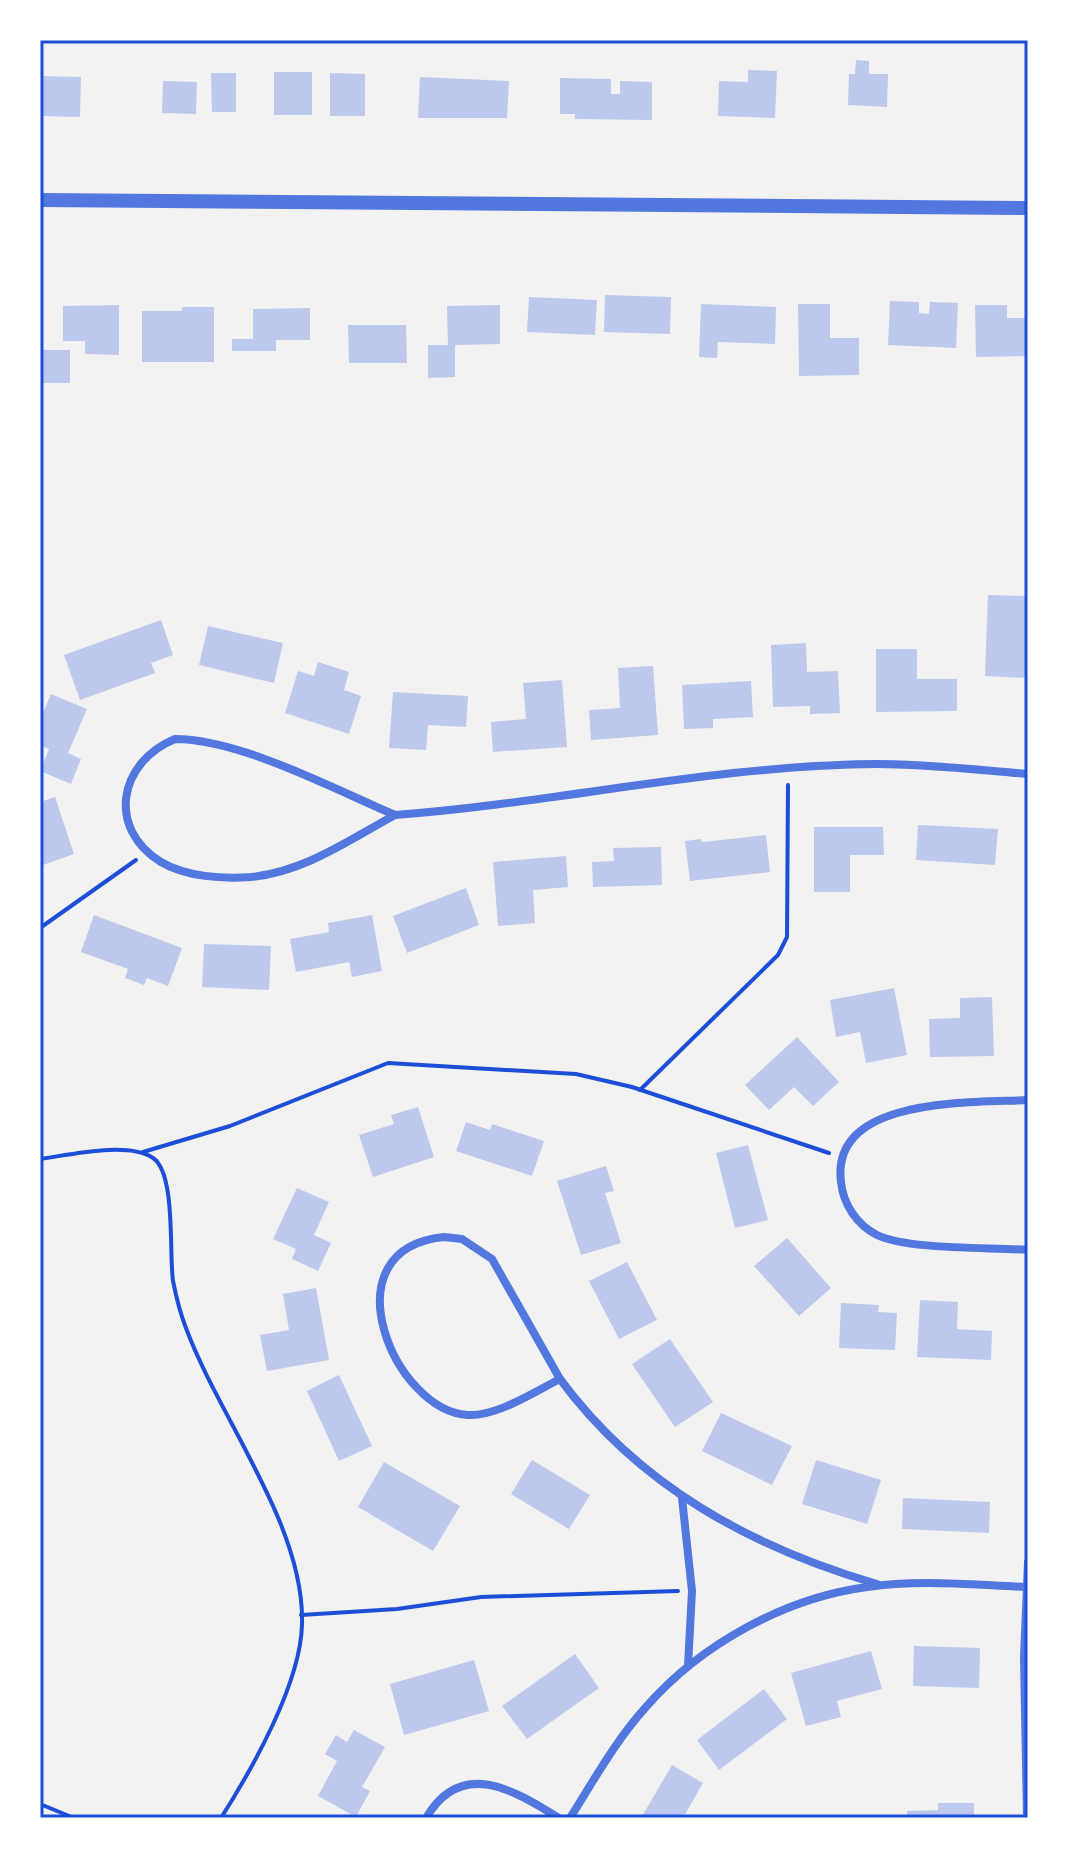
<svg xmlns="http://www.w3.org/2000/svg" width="1068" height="1858" font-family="Commissioner,sans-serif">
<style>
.building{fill:#bdc9ec}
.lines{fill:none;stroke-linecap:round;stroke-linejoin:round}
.path{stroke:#1d4ed8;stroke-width:4}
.minor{stroke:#5277de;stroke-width:8}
.tertiary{stroke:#5277de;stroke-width:14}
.neatline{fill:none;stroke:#1d4ed8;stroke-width:3}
</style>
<rect width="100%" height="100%" fill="#f2f2f2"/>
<g class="building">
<polygon points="856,60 869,61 869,74 888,74 887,107 848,105 849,74 855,74"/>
<polygon points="748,70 777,71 775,118 718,116 719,81 748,82"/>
<rect x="274" y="72" width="38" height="43"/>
<polygon points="211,73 236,73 236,112 212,112"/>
<polygon points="330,73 365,74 365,116 330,116"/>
<polygon points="40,76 81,77 80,117 40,116"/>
<polygon points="420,77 509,81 507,118 418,118"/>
<polygon points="560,78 611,79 611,94 620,94 620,81 652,82 652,120 575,119 575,114 560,114"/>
<polygon points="163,81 197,82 196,114 162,113"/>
<polygon points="605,295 671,297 670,334 604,332"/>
<polygon points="529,297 597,300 595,335 527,332"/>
<polygon points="890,301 919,302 919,313 929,314 930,302 958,303 956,348 888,345"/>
<polygon points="701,304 776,307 775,344 718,342 717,358 699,357"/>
<polygon points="798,304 830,304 830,338 859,338 859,375 799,376"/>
<polygon points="119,305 119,355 85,354 85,341 63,341 63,306"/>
<polygon points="500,305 500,344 455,345 455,377 428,378 428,345 448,345 447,306"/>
<polygon points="975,305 1007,305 1007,318 1028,318 1028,356 976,357"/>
<polygon points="182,307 214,307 214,362 142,362 142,311 182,311"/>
<polygon points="310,308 310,340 276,340 276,351 232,351 232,339 253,339 253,309"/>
<polygon points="348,325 406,325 407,363 349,363"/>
<rect x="40" y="350" width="30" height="33"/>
<polygon points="988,595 1028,596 1025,678 985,676"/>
<polygon points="161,620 173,655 151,663 155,673 80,700 64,655"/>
<polygon points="208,626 283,643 274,683 199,665"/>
<polygon points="806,643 807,672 838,671 840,713 810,714 810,706 773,707 771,645"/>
<polygon points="876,649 917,649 917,679 957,679 957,711 876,712"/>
<polygon points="318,662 349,672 344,690 361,696 349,734 285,713 298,671 314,676"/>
<polygon points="653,666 658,735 591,740 589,710 620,708 618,668"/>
<polygon points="562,680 567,747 493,752 491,722 526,719 523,683"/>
<polygon points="751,681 753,717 713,719 713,728 684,729 682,685"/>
<polygon points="393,692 468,696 466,727 428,725 426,750 389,748"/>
<polygon points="51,694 87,709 68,753 81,759 71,784 40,771 49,749 40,745 40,720"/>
<polygon points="55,797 74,854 43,865 40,802"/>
<polygon points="918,825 998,829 995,865 916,860"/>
<polygon points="814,827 883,827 884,855 850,855 850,892 814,892"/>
<polygon points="766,835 770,872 690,881 685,841 701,839 702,842"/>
<polygon points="661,847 662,885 593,887 592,862 614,861 613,848"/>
<polygon points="566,856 568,887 533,890 535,923 498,926 493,862"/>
<polygon points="466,888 479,925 407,953 393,916"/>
<polygon points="94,915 182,948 168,986 147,978 144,985 125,978 128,969 81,952"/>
<polygon points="372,915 382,971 352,977 349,962 296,972 290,939 329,932 328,923"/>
<polygon points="204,944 271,946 269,990 202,987"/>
<polygon points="894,988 907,1055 866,1063 860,1032 836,1037 830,1000"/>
<polygon points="992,997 994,1056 930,1057 929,1019 960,1018 960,998"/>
<polygon points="797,1037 839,1082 813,1106 794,1087 769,1110 745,1085"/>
<polygon points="418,1107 434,1157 373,1177 359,1135 394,1124 391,1115"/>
<polygon points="466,1122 490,1130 492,1124 544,1141 532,1176 456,1151"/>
<polygon points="748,1145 768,1220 735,1228 716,1153"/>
<polygon points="606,1166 614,1191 605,1193 621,1243 581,1255 557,1181"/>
<polygon points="297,1188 329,1202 314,1235 331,1243 318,1271 292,1259 296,1249 273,1239"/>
<polygon points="787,1238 831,1288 799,1316 754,1266"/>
<polygon points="627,1262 657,1320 619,1339 589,1281"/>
<polygon points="316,1288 329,1360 267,1371 260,1335 289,1330 283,1294"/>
<polygon points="920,1300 958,1302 957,1329 992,1331 991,1360 917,1357"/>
<polygon points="841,1303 879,1305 878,1312 897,1313 895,1350 839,1348"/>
<polygon points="670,1339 713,1402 675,1427 632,1364"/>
<polygon points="339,1375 372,1446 339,1461 307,1391"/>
<polygon points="721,1413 792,1446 772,1485 702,1451"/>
<polygon points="532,1460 590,1495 569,1529 511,1494"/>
<polygon points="816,1460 881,1480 867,1524 802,1504"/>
<polygon points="384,1462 460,1506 433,1551 358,1507"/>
<polygon points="903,1498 990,1502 989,1533 902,1529"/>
<polygon points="914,1646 980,1648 979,1688 913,1686"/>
<polygon points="871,1651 882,1689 837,1701 841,1717 806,1726 791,1673"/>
<polygon points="575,1654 599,1688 527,1739 502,1706"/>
<polygon points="474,1660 489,1711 404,1735 390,1684"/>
<polygon points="764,1689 787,1719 719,1770 697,1740"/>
<polygon points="354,1730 385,1747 362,1787 370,1791 356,1817 318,1796 337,1761 325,1754 336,1735 347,1742"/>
<polygon points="672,1765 703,1783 683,1818 641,1818"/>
<polygon points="938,1803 974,1803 974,1818 907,1818 907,1811 938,1810"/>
</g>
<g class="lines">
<g class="path">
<polyline points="40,928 136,860"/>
<polyline points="640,1090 778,955 787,937 788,785"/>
<polyline points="143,1152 230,1126 388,1063 576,1074 632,1087 829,1153"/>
<path d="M40 1159C69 1155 128 1141 153 1158 176 1173 169 1254 173 1281 176 1296 180 1313 186 1328 219 1418 305 1526 302 1624 301 1683 252 1769 221 1818"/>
<polyline points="301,1615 397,1609 481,1597 678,1591"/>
<polyline points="40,1804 74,1818"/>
</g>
<g class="minor">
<path d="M175 739C240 739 334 789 395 815 349 840 304 872 251 877 223 879 186 877 161 862 106 828 119 762 175 739Z"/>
<path d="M395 815C556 803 716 765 877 764 928 764 978 770 1028 774"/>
<path d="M1028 1100C972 1103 830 1096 841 1182 843 1204 857 1225 877 1235 908 1250 991 1247 1028 1250"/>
<path d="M444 1237 462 1239 492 1259 560 1379C534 1392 498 1416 468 1415 395 1412 325 1249 444 1237Z"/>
<path d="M560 1379C639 1486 751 1547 877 1584"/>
<polyline points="682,1498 692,1591 688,1666"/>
<path d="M426 1818C462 1757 515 1791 559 1818"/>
<path d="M570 1818C594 1780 616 1740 646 1707 701 1644 785 1598 867 1587 920 1579 974 1585 1026 1587"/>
<polyline points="1027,1818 1024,1657 1028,1562"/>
</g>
<polyline class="tertiary" points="40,200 1028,208"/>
</g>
<rect width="1068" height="1858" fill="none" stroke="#ffffff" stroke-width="84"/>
<rect x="42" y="42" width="984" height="1774" class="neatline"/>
</svg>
